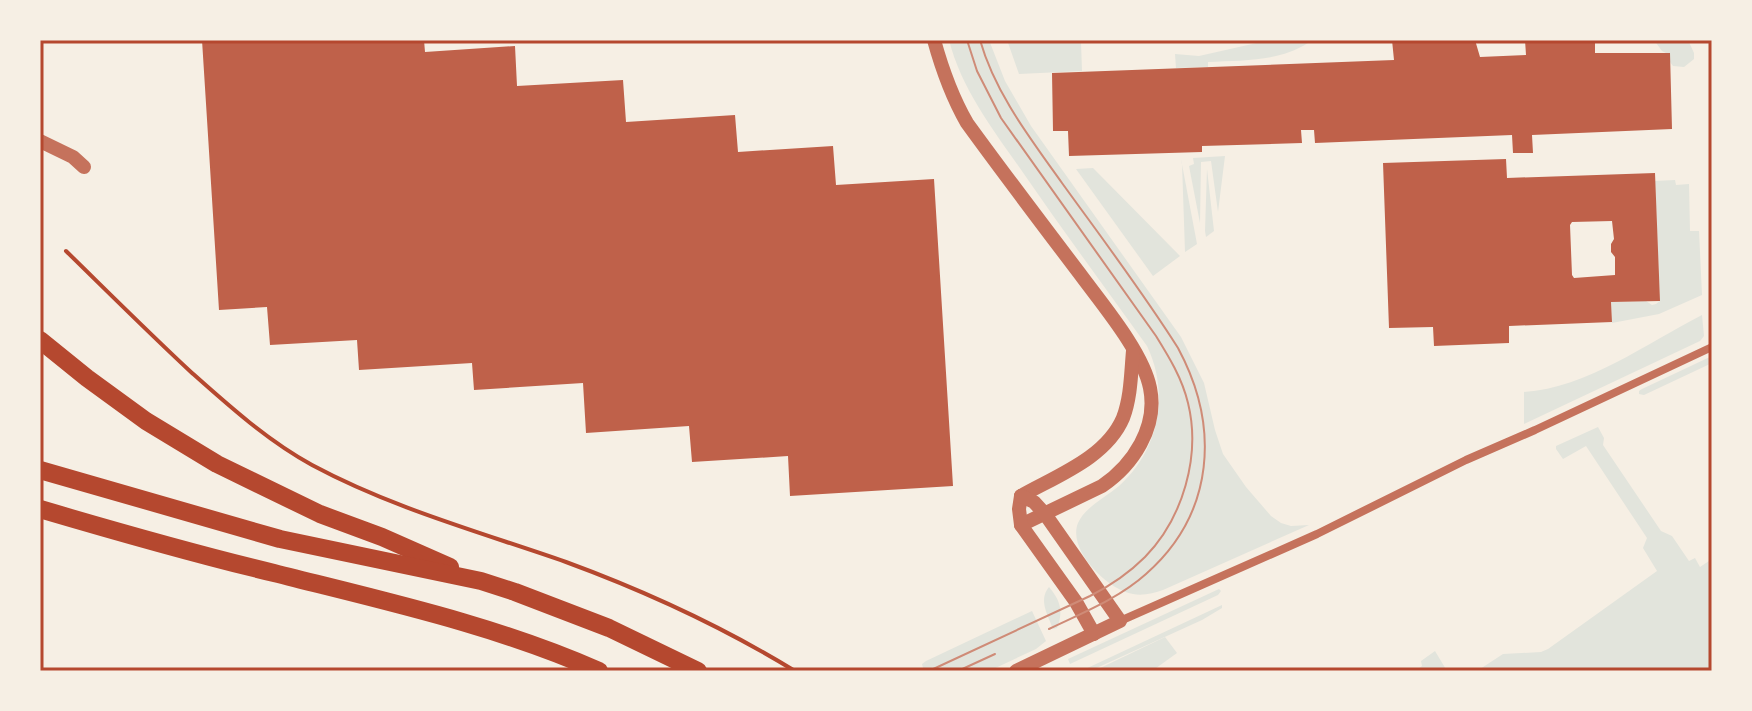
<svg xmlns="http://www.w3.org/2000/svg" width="1752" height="711" font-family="'Nunito Sans',sans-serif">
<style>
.green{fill:#e2e4dc}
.building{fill:#bf614a;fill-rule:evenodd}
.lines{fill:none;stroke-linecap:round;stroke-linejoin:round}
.path{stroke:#b5482f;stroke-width:4}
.minor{stroke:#c5725c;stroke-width:8}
.tertiary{stroke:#c5725c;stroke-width:14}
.trunk{stroke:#b5482f;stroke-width:18}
.tram{stroke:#cf8b77;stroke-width:2}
.neatline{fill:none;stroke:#b5482f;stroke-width:3}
</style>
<rect width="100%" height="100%" fill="#f6efe4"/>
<g class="green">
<path d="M949 40H989L1005 81 1031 126 1181 337 1204 383 1215 430 1223 454 1246 487 1271 516 1281 523 1291 526 1309 525 1163 590C1154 593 1143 596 1133 594 1108 590 1067 550 1078 523 1085 507 1106 497 1119 486 1159 450 1170 394 1147 346 1106 289 1064 232 1024 174 995 132 962 91 949 40Z"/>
<polygon points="1007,40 1089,40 1081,42 1082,71 1019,74"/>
<path d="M1270 40H1309L1308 43C1278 62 1243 60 1208 62V67L1176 68 1175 54 1199 56Z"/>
<polygon points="1654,40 1688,40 1694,53 1694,59 1684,67 1673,66 1670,62 1670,55 1662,51"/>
<polygon points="1225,156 1218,212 1211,161 1201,162 1200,223 1189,166 1194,164 1193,158"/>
<polygon points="1181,159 1197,244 1185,252 1182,163"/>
<polygon points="1093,168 1180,256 1153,276 1076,169"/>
<polygon points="1207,169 1214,231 1206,237 1205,231"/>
<polygon points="1675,180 1676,185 1689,184 1690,231 1699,231 1702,295 1659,314 1612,323 1611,302 1646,301 1652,305 1656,304 1660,301 1655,181"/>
<path d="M1702 315 1704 336 1700 341 1524 424V392C1587 388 1647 343 1702 315Z"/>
<polygon points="1712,356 1712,363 1644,395 1639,394 1639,391 1642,389"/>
<polygon points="1598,427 1604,438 1603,445 1661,531 1672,536 1689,561 1695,558 1700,567 1712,559 1712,671 1477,671 1503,654 1541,652 1548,649 1657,571 1643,548 1647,538 1586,446 1563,459 1556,449 1556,446"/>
<path d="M1049 587C1060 600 1064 611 1057 628L1053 629C1048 615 1038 600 1049 587Z"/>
<polygon points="1219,589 1221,591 1218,595 1070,664 1068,659"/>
<polygon points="1222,605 1222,608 1202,620 1090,671 1081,671"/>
<polygon points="1032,611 1046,641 1036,649 989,671 919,671 923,668 922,664 926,661"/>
<polygon points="1165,637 1177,653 1152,671 1094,671"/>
<polygon points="1435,651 1447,671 1415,671 1422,666 1421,661"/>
</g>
<g class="building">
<polygon points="202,40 424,40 425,52 515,46 517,86 623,80 626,122 735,115 738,152 833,146 836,185 934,179 953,486 790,496 788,456 692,462 689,426 586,433 583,383 474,390 472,363 359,370 357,340 270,345 267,307 219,310"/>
<polygon points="1392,40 1475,40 1480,57 1526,55 1525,40 1595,40 1595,53 1670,53 1672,129 1532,135 1533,153 1513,153 1512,135 1315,143 1314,130 1301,130 1302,143 1202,146 1202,152 1069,156 1068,131 1053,131 1052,73 1394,60"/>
<path d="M1506 159 1507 178 1655 173 1660 301 1611 302 1612 322 1509 326V343L1434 346 1433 327 1389 328 1383 163ZM1612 221 1614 239 1611 244V252L1615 257V275L1574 278 1572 275 1570 225 1572 222Z"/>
</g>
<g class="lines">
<path class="path" d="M66 251C108 292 149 333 192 373 229 406 268 441 312 465 392 508 480 532 566 562 645 591 723 627 795 671"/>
<polyline class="minor" points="1120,621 1317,534 1466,460 1535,430 1712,347"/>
<g class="tertiary">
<path d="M934 40C942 69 952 97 967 123 1004 174 1042 224 1080 274 1102 304 1143 352 1150 388 1158 427 1133 465 1102 486L1021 525"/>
<polyline points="40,141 73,157 84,167"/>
<path d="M1021 496C1056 476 1106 458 1123 418 1131 397 1131 373 1133 351"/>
<polyline points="1021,496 1019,509 1021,525 1076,602 1094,634"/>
<polyline points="1016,671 1120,621 1045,514 1034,502 1021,496"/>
</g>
<g class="trunk">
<polyline points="40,340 87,378 146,421 217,464 320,514 382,537 450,567"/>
<polyline points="40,470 280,539 481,581 515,592 609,628 698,671"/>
<path d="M40 509C118 532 195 554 274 573 384 601 495 625 599 671"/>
</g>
<g class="tram">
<path d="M980 40C995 93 1030 138 1062 183 1101 237 1142 291 1178 348 1220 426 1215 513 1146 574 1118 599 1082 613 1049 629"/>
<path d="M929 671 1090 596C1110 586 1129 573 1145 557 1183 518 1201 456 1188 403 1182 378 1169 357 1156 336L1001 118 977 71 967 40"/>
<polyline points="958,671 995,654"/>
</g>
</g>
<rect width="1752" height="711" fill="none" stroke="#f6efe4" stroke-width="84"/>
<rect x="42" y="42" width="1668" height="627" class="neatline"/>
</svg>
